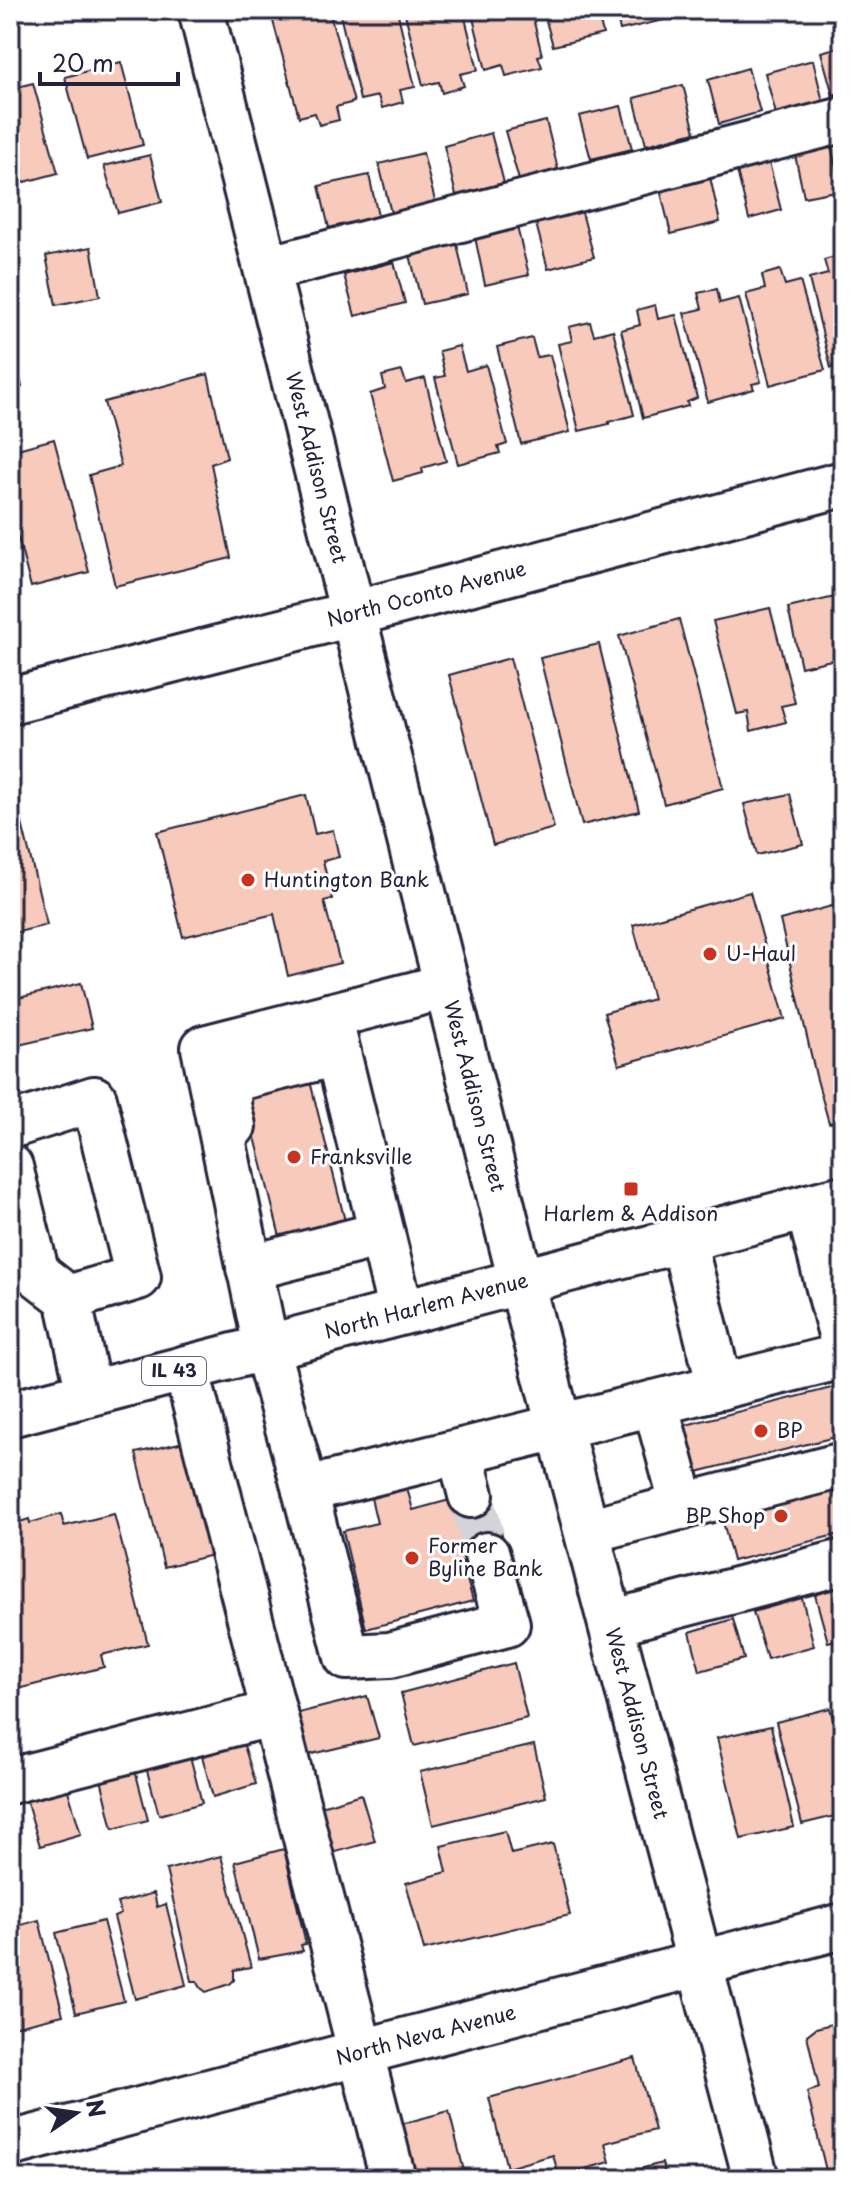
<svg xmlns="http://www.w3.org/2000/svg" width="853" height="2189" font-family="'Playpen Sans',sans-serif">
<style>
.building{fill:#f8cabb;stroke:#22223b;stroke-width:2}
.lines{fill:none;stroke-linecap:round;stroke-linejoin:round}
.minor-tunnel{stroke:#d3d3d8;stroke-width:44;stroke-dasharray:44 22;stroke-linecap:butt}
.minor-casing{stroke:#22223b;stroke-width:50}
.major-casing{stroke:#22223b;stroke-width:50}
.minor{stroke:#fff;stroke-width:44}
.major{stroke:#fff;stroke-width:44}
.poi-dot{fill:#c8321e;stroke:#fff;stroke-width:3}
.labels{text-anchor:middle;stroke-width:6;stroke-linejoin:round;paint-order:stroke}
.shield{fill:#fff;stroke:#646476;stroke-width:2}
.shield-label{font-size:18px;font-weight:bold;fill:#22223b}
.street-label{font-size:20px;fill:#22223b;stroke:#fff}
.poi-label{font-size:20px;fill:#22223b;stroke:#fff;text-anchor:start}
</style>
<rect width="100%" height="100%" fill="#fff"/>
<filter id="ink" filterUnits="userSpaceOnUse"><feTurbulence type="fractalNoise" baseFrequency=".0125" numOctaves="2"/><feDisplacementMap in="SourceGraphic" scale="16" xChannelSelector="R" yChannelSelector="G"/><feConvolveMatrix kernelMatrix="1 2 1 2 8 2 1 2 1" color-interpolation-filters="sRGB"/></filter>
<g filter="url(#ink)">
<g class="building">
<polygon points="315,10 329,10 354,102 336,107 339,120 319,125 315,113 299,117 273,21"/>
<polygon points="339,10 397,10 415,87 400,90 403,102 382,108 378,96 360,100"/>
<polygon points="404,10 463,10 478,70 460,74 464,86 442,93 439,82 423,85"/>
<polygon points="471,10 531,10 542,55 538,56 542,67 506,76 503,65 486,70"/>
<polygon points="543,10 597,10 603,34 553,46"/>
<polygon points="615,10 666,10 668,19 620,30"/>
<polygon points="679,10 701,10 702,13 681,19"/>
<polygon points="843,46 843,92 833,95 821,52"/>
<polygon points="813,60 823,102 776,114 765,73"/>
<polygon points="121,62 143,145 87,159 65,77"/>
<polygon points="748,68 760,112 719,124 708,80"/>
<polygon points="33,83 58,173 10,186 10,89"/>
<polygon points="683,85 695,132 646,145 634,98"/>
<polygon points="621,106 632,149 591,159 579,116"/>
<polygon points="546,121 558,169 519,180 505,131"/>
<polygon points="491,133 504,183 456,195 444,146"/>
<polygon points="831,146 841,190 804,197 795,155"/>
<polygon points="423,153 435,201 391,213 379,164"/>
<polygon points="150,155 162,202 118,213 104,166"/>
<polygon points="769,162 781,210 749,219 737,171"/>
<polygon points="369,175 378,216 329,228 319,186"/>
<polygon points="710,177 720,222 671,234 660,189"/>
<polygon points="581,209 594,257 548,269 535,220"/>
<polygon points="517,227 529,275 485,285 475,237"/>
<polygon points="457,244 468,294 422,304 410,255"/>
<polygon points="91,247 100,296 56,305 46,256"/>
<polygon points="842,255 843,365 831,368 809,279 828,274 824,260"/>
<polygon points="394,262 405,303 355,316 344,275"/>
<polygon points="780,270 785,285 800,281 825,370 770,385 746,294 765,289 762,275"/>
<polygon points="10,284 18,315 10,317"/>
<polygon points="717,289 720,303 739,298 761,382 752,384 754,389 708,402 684,313 702,309 698,293"/>
<polygon points="655,305 658,319 676,315 697,398 687,402 688,406 643,418 621,330 640,325 637,310"/>
<polygon points="590,322 594,335 613,330 634,415 609,422 609,424 579,431 558,344 572,341 569,327"/>
<polygon points="532,338 537,357 550,355 570,432 521,444 497,347"/>
<polygon points="11,339 22,387 10,391 10,340"/>
<polygon points="459,346 466,371 486,365 507,444 498,447 500,453 458,464 435,378 445,376 439,351"/>
<polygon points="402,371 406,383 425,378 446,461 422,468 423,473 393,481 370,394 385,389 382,376"/>
<polygon points="208,374 227,458 211,464 231,558 115,586 89,475 121,466 104,402"/>
<polygon points="54,439 89,572 31,587 10,508 10,451"/>
<polygon points="843,595 843,668 840,658 801,667 788,608"/>
<polygon points="770,608 795,703 781,706 786,722 751,731 748,712 737,714 713,621"/>
<polygon points="679,619 723,788 664,804 619,636"/>
<polygon points="599,644 639,811 582,825 540,658"/>
<polygon points="510,658 554,828 493,845 449,675"/>
<polygon points="790,794 803,844 757,855 744,804"/>
<polygon points="306,795 315,834 333,830 339,857 323,861 332,899 324,901 340,963 288,976 274,914 183,937 157,832"/>
<polygon points="16,799 47,925 10,934 10,801"/>
<polygon points="750,892 785,1019 619,1065 604,1013 653,999 633,925"/>
<polygon points="843,903 843,1120 829,1123 816,1076 780,920"/>
<polygon points="81,983 92,1028 10,1047 10,1000"/>
<polygon points="309,1077 345,1221 280,1237 244,1093"/>
<polygon points="843,1385 843,1435 689,1474 678,1427"/>
<polygon points="184,1442 212,1555 164,1567 136,1453"/>
<polygon points="833,1481 843,1523 843,1533 733,1561 720,1510"/>
<polygon points="407,1488 413,1510 490,1489 506,1550 462,1562 473,1601 366,1629 343,1531 377,1523 371,1498"/>
<polygon points="61,1514 64,1526 114,1514 148,1644 101,1655 104,1667 10,1691 10,1525 29,1519 30,1523"/>
<polygon points="843,1586 843,1638 828,1642 815,1595"/>
<polygon points="802,1598 814,1646 767,1659 753,1612"/>
<polygon points="733,1619 744,1659 700,1671 690,1632"/>
<polygon points="514,1663 527,1718 414,1746 401,1693"/>
<polygon points="367,1696 379,1738 303,1756 294,1714"/>
<polygon points="830,1708 843,1757 843,1814 802,1824 776,1722"/>
<polygon points="771,1726 794,1827 741,1839 717,1738"/>
<polygon points="242,1739 256,1784 213,1797 201,1752"/>
<polygon points="534,1745 546,1797 433,1825 420,1772"/>
<polygon points="190,1756 202,1803 159,1815 146,1767"/>
<polygon points="135,1770 148,1820 113,1829 101,1779"/>
<polygon points="67,1787 81,1834 40,1846 26,1799"/>
<polygon points="361,1794 375,1841 332,1853 318,1807"/>
<polygon points="505,1831 511,1854 553,1844 570,1915 424,1950 406,1883 447,1872 441,1846"/>
<polygon points="284,1849 306,1944 301,1945 303,1951 259,1959 235,1862"/>
<polygon points="221,1856 251,1967 234,1970 234,1980 230,1984 206,1992 201,1988 197,1981 192,1981 166,1870"/>
<polygon points="154,1893 157,1907 166,1904 186,1985 135,1999 114,1917 121,1914 117,1903"/>
<polygon points="39,1920 63,2015 13,2027 10,2017 10,1928"/>
<polygon points="103,1921 124,2001 76,2013 56,1933"/>
<polygon points="843,2021 843,2179 828,2179 807,2092 819,2088 807,2035 816,2028"/>
<polygon points="635,2058 655,2130 605,2143 610,2162 559,2176 553,2155 507,2168 489,2098"/>
<polygon points="449,2111 466,2179 415,2179 401,2124"/>
<polygon points="662,2163 666,2179 602,2179"/>
</g>
<g class="lines">
<polyline class="minor-tunnel" points="471,1495 487,1555"/>
<defs>
<g id="minor">
<path id="s1" d="M201 10 521 1281 756 2179"/>
<polyline points="267,269 843,120"/>
<path id="s2" d="M10 701 352 614 843 484"/>
<polyline points="10,1126 94,1099 138,1277 68,1298"/>
<polyline points="233,1126 228,1105 229,1080 338,1053"/>
<polyline points="10,1167 37,1274 68,1298 89,1393"/>
<polyline points="808,1207 843,1342"/>
<polyline points="382,1234 401,1312"/>
<polyline points="683,1240 720,1387"/>
<polyline points="249,1268 382,1234 329,1016"/>
<polyline points="186,1368 393,2179"/>
<polyline points="655,1403 683,1507"/>
<polyline points="460,1452 471,1495"/>
<polyline points="305,1490 266,1347 204,1048 447,986"/>
<polyline points="587,1531 843,1465"/>
<polyline points="487,1555 507,1624 390,1655 347,1657 305,1490 843,1356"/>
<polyline points="611,1623 843,1562"/>
<polyline points="10,1781 274,1713"/>
<path id="s3" d="M10 2144 843 1926"/>
</g>
<g id="major">
<path id="s4" d="M10 1414 843 1198"/>
</g>
</defs>
<use href="#minor" class="minor-casing"/>
<use href="#major" class="major-casing"/>
<use href="#minor" class="minor"/>
<use href="#major" class="major"/>
</g>
</g>
<g class="poi-dot">
<circle cx="248" cy="880" r="8"/>
<circle cx="710" cy="954" r="8"/>
<circle cx="294" cy="1157" r="8"/>
<rect x="623" y="1181" width="16" height="16" rx="4"/>
<circle cx="761" cy="1431" r="8"/>
<circle cx="781" cy="1516" r="8"/>
<circle cx="412" cy="1558" r="8"/>
</g>
<g class="labels">
<rect class="shield" x="142" y="1357" width="64" height="28" rx="6"/>
<g class="shield-label">
<text x="174" y="1377">IL 43</text>
</g>
<g class="street-label">
<text dy="7" stroke="none"><textPath href="#s1" startOffset="472">West Addison Street</textPath></text>
<text dy="7" stroke="none"><textPath href="#s2" startOffset="430">North Oconto Avenue</textPath></text>
<text dy="7" stroke="none"><textPath href="#s1" startOffset="1120">West Addison Street</textPath></text>
<text dy="7" stroke="none"><textPath href="#s4" startOffset="430">North Harlem Avenue</textPath></text>
<text dy="7" stroke="none"><textPath href="#s1" startOffset="1768">West Addison Street</textPath></text>
<text dy="7" stroke="none"><textPath href="#s3" startOffset="430">North Neva Avenue</textPath></text>
</g>
<g class="poi-label">
<text x="264" y="887">Huntington Bank</text>
<text x="726" y="961">U-Haul</text>
<text x="310" y="1164">Franksville</text>
<text x="631" y="1221" text-anchor="middle">Harlem &amp; Addison</text>
<text x="777" y="1438">BP</text>
<text x="765" y="1523" text-anchor="end">BP Shop</text>
<text x="428" y="1553">Former<tspan x="428" dy="23">Byline Bank</tspan></text>
</g>
</g>
<rect width="853" height="2189" fill="none" stroke="#fff" stroke-width="40"/>
<rect x="20" y="20" width="813" height="2149" fill="none" stroke="#22223b" stroke-width="3" filter="url(#ink)"/>
<g transform="translate(76 2113) rotate(77)" stroke="#ffffff" stroke-width="6" paint-order="stroke">
<path d="M0-6L14 30L0 20L-14 30Z" fill="#22223b"/>
<text y="-12" font-size="22" font-weight="bold" text-anchor="middle" fill="#22223b">N</text>
</g>
<path d="M40 72v12h138v-12" fill="none" stroke="#22223b" stroke-width="4"/>
<text x="52" y="72" font-size="24" fill="#22223b" stroke="#ffffff" stroke-width="6" paint-order="stroke">20 m</text>
</svg>
